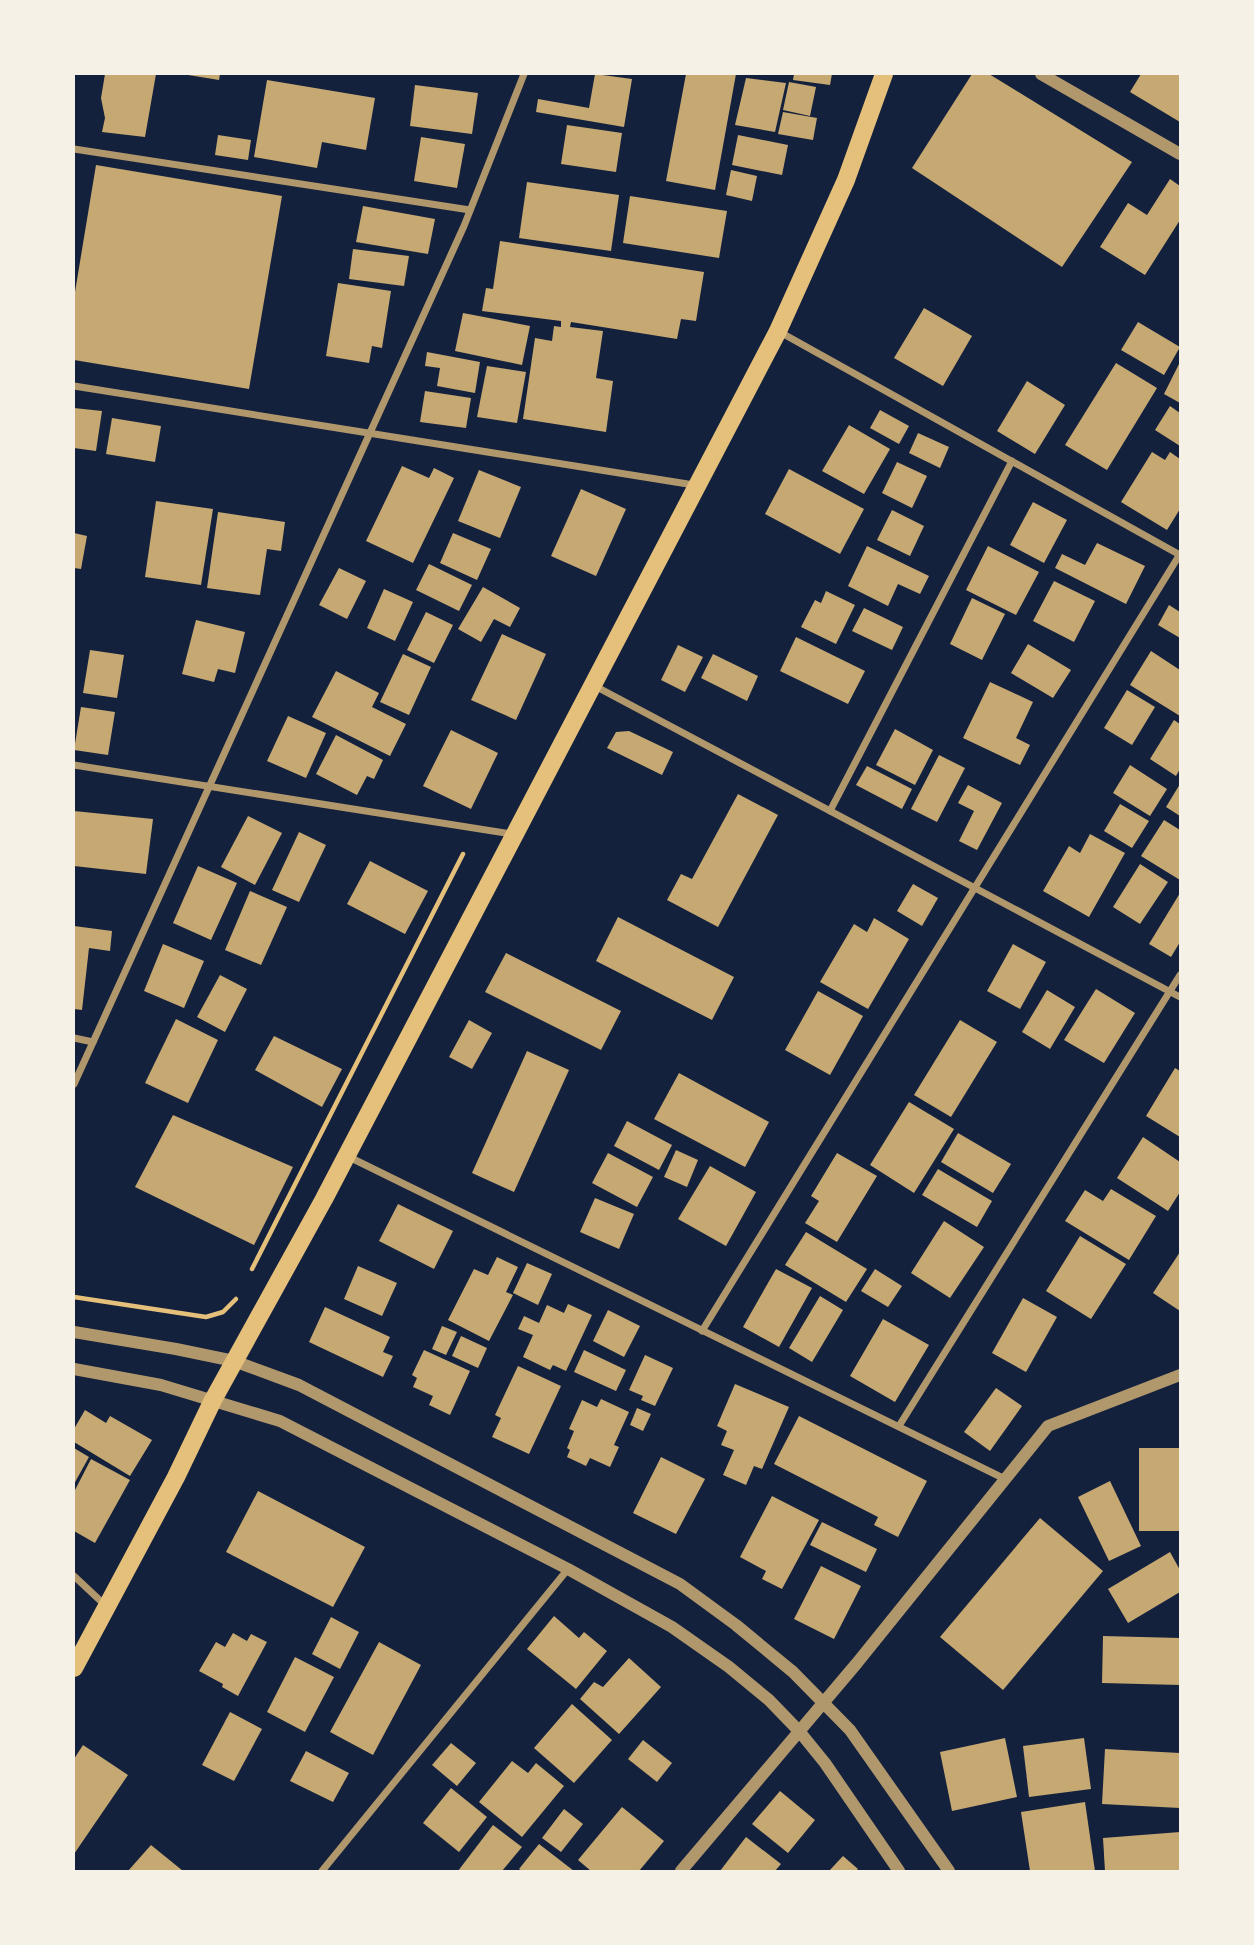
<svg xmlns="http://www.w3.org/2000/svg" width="1254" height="1945" font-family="'Varela Round',sans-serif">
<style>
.building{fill:#c6a872}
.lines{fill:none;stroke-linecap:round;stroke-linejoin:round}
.path{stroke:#e5c07b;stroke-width:4.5}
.minor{stroke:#b1986c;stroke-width:7}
.tertiary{stroke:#b1986c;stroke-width:12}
.primary{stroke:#e5c07b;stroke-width:18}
</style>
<rect width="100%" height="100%" fill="#14213d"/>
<g class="building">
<polygon points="105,74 156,74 145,137 102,132 105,118 101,98"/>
<polygon points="182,74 220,74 219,80"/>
<polygon points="595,74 632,79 624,127 536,112 538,99 589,108"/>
<polygon points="686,74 736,74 715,190 666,181"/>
<polygon points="794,74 832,74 830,85 793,80"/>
<polygon points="972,74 989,74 1132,162 1062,267 912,168"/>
<polygon points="1141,74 1180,74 1180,122 1130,92"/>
<polygon points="746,78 786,83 775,132 735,125"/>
<polygon points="267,80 375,98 366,150 322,142 317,168 254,157"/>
<polygon points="789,82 816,87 810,116 783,110"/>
<polygon points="415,85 478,93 472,134 410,126"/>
<polygon points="783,112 817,118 813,140 778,134"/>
<polygon points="567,125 622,133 616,172 561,164"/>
<polygon points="218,135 251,140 248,160 215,155"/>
<polygon points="738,135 788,145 782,175 732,165"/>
<polygon points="421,137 465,144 457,188 414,181"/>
<polygon points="96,165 282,196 249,389 74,360 74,298"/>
<polygon points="731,170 757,176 752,201 726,195"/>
<polygon points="1170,179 1180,186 1180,220 1145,275 1100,247 1128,203 1147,215"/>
<polygon points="527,182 619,195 611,251 519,238"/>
<polygon points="630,196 727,211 719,258 623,243"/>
<polygon points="363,206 435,219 428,254 356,242"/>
<polygon points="500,241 704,272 696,321 681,319 677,339 571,322 570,327 603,331 596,378 613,381 606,432 523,419 535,338 552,341 554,326 561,327 561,321 482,311 486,288 493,289"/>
<polygon points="353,249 409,256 404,286 349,279"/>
<polygon points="338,283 391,291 382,348 372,346 369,363 326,356"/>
<polygon points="924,308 972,336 943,386 894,358"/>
<polygon points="463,313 530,326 522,365 455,351"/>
<polygon points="1138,322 1180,347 1164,375 1121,350"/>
<polygon points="427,352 480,362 475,393 437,386 440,368 425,366"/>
<polygon points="1180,362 1180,403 1164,394"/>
<polygon points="1116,363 1157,388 1107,470 1065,445"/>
<polygon points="487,366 526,372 517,423 477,417"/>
<polygon points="1027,381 1065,405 1035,454 997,431"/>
<polygon points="425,391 471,398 466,428 420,422"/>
<polygon points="1170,406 1180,413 1180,446 1155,430"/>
<polygon points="74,408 102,411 96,451 74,448"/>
<polygon points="880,410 909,426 899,444 870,428"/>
<polygon points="112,418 161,426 155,462 106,454"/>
<polygon points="849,425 890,449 864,494 822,471"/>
<polygon points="918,433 949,447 940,468 909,453"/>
<polygon points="1152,452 1165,460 1170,452 1180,459 1180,509 1167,530 1121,502"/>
<polygon points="897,462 927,476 912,508 882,493"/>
<polygon points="402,466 429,478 434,468 454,478 413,563 366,541"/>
<polygon points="789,469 864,509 840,554 765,514"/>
<polygon points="479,470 521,487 500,538 458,521"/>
<polygon points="581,489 626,509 596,576 551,556"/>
<polygon points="156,501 213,509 201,585 145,577"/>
<polygon points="1033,502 1067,520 1044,563 1010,545"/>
<polygon points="892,510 924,526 910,556 877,540"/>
<polygon points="218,512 285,522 281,551 267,549 260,595 207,588"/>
<polygon points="74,533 87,536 81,569 74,568"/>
<polygon points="453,533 491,549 477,580 440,563"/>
<polygon points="1097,543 1145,566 1126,604 1055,568 1062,554 1085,565"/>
<polygon points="867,546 929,576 920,594 898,584 888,606 848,586"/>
<polygon points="988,546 1039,572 1016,615 966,590"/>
<polygon points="429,564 472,585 459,611 416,590"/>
<polygon points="339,568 366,581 347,619 319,605"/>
<polygon points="1054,581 1095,601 1074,642 1033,621"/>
<polygon points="483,587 520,608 510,627 494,619 481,642 458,629"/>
<polygon points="384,589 413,602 395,641 367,628"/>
<polygon points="826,591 855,605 836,644 801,627 815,600 821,603"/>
<polygon points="972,598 1005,614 982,660 950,644"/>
<polygon points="1169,605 1180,612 1180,638 1158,625"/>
<polygon points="864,608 903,627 892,650 852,631"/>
<polygon points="426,612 453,625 434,663 407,650"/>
<polygon points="196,620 245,632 235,673 218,669 214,682 182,674"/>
<polygon points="502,634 546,654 516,720 471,700"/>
<polygon points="796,637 865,671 848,704 780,671"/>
<polygon points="1028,644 1071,670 1053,698 1011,673"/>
<polygon points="678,645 703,657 685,692 661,680"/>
<polygon points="90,650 124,655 117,698 83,693"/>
<polygon points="1151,651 1180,670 1180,716 1130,685"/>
<polygon points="403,654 431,667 409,715 380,702"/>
<polygon points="713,654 758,676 747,701 701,678"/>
<polygon points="336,671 379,693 372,707 406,724 390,756 312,717"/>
<polygon points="990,682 1033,702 1016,738 1030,745 1020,765 963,738"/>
<polygon points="1127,690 1155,707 1132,745 1104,728"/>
<polygon points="81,707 115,712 108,755 74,750"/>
<polygon points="288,716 326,733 306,778 267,761"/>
<polygon points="1174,720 1180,724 1180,769 1176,776 1150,759"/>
<polygon points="895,729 933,750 915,785 876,765"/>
<polygon points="451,730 498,753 471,809 423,786"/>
<polygon points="629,731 673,752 662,775 607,748 616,732"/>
<polygon points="336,735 383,760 374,779 367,776 357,795 316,774"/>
<polygon points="939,755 965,768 937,822 911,809"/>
<polygon points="1130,765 1167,789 1150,816 1113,793"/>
<polygon points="867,766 912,789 902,809 856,785"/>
<polygon points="1180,784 1180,816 1166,807"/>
<polygon points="968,785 1002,803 977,850 959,841 974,811 958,803"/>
<polygon points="738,794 778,815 718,927 667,900 681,874 692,879"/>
<polygon points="1120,804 1149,821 1132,848 1104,831"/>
<polygon points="74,811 153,819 146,874 74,866"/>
<polygon points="248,816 282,833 255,885 221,867"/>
<polygon points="1164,820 1180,830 1180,880 1141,856"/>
<polygon points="299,832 326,845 299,902 272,890"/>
<polygon points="1090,834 1125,853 1089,917 1043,891 1069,846 1080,853"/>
<polygon points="370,861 428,891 405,934 347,904"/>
<polygon points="1140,864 1168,882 1140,924 1113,907"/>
<polygon points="198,866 237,883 211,940 173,923"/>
<polygon points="913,884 938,898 922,926 897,911"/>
<polygon points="250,891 287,907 261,965 225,950"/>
<polygon points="1180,893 1180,942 1171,957 1149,944"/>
<polygon points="618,917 734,977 712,1020 596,961"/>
<polygon points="874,918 909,939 868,1009 820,982 854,924 867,932"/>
<polygon points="74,926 112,931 110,951 89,948 82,1010 74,1009"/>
<polygon points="163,944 204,961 184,1008 144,991"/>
<polygon points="1013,944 1046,962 1020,1009 987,991"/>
<polygon points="506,953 621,1011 601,1050 485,992"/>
<polygon points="220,975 247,989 225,1032 197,1017"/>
<polygon points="1096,989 1135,1013 1104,1063 1064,1040"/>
<polygon points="1047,990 1075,1007 1050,1049 1022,1032"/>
<polygon points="818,991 863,1016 830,1075 785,1050"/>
<polygon points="176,1019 218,1040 188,1103 145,1083"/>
<polygon points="469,1020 492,1033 472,1069 449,1057"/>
<polygon points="960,1020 997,1042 951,1117 914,1095"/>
<polygon points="274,1036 342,1069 322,1107 255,1070"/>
<polygon points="527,1051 569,1070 514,1192 472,1173"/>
<polygon points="1175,1068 1180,1071 1180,1137 1146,1116"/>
<polygon points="679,1073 769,1122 745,1167 654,1119"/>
<polygon points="909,1102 954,1129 914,1193 870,1165"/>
<polygon points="173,1115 293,1167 254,1245 135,1187"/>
<polygon points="627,1121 672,1145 659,1170 614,1146"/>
<polygon points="958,1133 1011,1164 993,1193 941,1162"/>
<polygon points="1143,1137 1180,1162 1180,1192 1168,1211 1117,1178"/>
<polygon points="676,1150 698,1160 687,1187 664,1177"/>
<polygon points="608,1153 653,1177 637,1207 592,1183"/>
<polygon points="837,1153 877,1176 837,1242 805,1223 819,1201 811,1196"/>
<polygon points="710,1166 756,1192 726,1246 678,1219"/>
<polygon points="938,1169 992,1201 977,1227 922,1195"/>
<polygon points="1111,1189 1156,1216 1129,1260 1065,1221 1085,1190 1103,1201"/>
<polygon points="595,1198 634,1214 619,1249 580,1232"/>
<polygon points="398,1204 453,1231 434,1269 379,1241"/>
<polygon points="944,1221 984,1247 950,1298 911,1273"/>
<polygon points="806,1232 867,1269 846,1302 785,1265"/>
<polygon points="1080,1236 1126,1264 1091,1319 1046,1291"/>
<polygon points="1180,1252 1180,1311 1153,1293"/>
<polygon points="497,1257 518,1267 506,1292 513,1295 489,1341 448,1320 474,1269 488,1275"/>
<polygon points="527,1263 552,1274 538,1305 513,1293"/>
<polygon points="358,1266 397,1283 382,1316 344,1299"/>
<polygon points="776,1269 812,1288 779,1347 743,1327"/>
<polygon points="875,1269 902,1286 888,1307 861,1291"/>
<polygon points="820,1296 843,1310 812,1362 789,1348"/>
<polygon points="1023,1298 1057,1317 1026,1372 992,1353"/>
<polygon points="568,1304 592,1315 566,1371 553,1365 550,1370 523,1357 533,1335 518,1329 524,1316 539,1323 547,1305 564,1313"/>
<polygon points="325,1307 390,1337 383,1352 393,1356 383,1377 309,1342"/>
<polygon points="608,1310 640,1326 624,1357 593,1341"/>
<polygon points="883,1319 929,1345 895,1402 850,1376"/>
<polygon points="442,1326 457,1332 446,1355 432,1349"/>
<polygon points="461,1336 487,1348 478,1368 452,1356"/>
<polygon points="424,1350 470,1371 450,1415 429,1405 433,1396 413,1387 417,1378 412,1375"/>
<polygon points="584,1350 626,1370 616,1391 574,1372"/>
<polygon points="645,1355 673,1368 655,1406 641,1400 643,1396 629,1390"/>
<polygon points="518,1366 561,1386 529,1454 492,1437 501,1418 495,1415"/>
<polygon points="735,1384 789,1407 762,1469 754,1466 746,1485 723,1475 734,1450 721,1445 727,1431 717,1426"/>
<polygon points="996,1388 1022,1406 990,1451 964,1432"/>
<polygon points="601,1399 629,1412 614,1445 619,1447 610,1467 590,1458 586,1466 567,1457 570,1450 567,1448 574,1431 569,1429 582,1400 597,1407"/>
<polygon points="637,1408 651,1414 643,1431 630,1425"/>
<polygon points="85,1410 106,1423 110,1416 152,1440 130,1476 74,1442 74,1429"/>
<polygon points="799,1416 927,1481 898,1537 874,1525 878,1517 774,1464"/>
<polygon points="74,1448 89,1457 74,1484"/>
<rect x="1139" y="1448" width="41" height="83"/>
<polygon points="661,1457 705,1479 676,1534 633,1513"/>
<polygon points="91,1459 130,1480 95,1543 74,1531 74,1492"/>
<polygon points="1110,1481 1141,1546 1109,1561 1078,1497"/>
<polygon points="258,1491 365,1547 333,1607 226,1552"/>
<polygon points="772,1496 819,1520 782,1589 762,1579 766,1571 740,1557"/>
<polygon points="1040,1518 1103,1571 1003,1690 940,1637"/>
<polygon points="822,1522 877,1549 866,1572 810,1545"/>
<polygon points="1170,1552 1180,1570 1180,1592 1128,1623 1108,1589"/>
<polygon points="821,1566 861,1586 834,1639 794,1619"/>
<polygon points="554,1616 579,1638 584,1632 607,1651 576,1689 527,1649"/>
<polygon points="331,1617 359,1632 340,1669 312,1654"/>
<polygon points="233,1633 247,1641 251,1634 267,1642 238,1696 222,1687 223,1684 199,1671 216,1642 225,1647"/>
<polygon points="1103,1636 1180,1638 1180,1685 1102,1683"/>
<polygon points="379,1642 421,1665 373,1755 330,1732"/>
<polygon points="295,1657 334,1677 305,1732 267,1712"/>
<polygon points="629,1658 661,1687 619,1734 580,1699 594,1682 603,1687"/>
<polygon points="572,1704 612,1740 574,1783 534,1748"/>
<polygon points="230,1712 262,1729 234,1781 202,1765"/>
<polygon points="1005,1738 1017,1797 952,1811 940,1752"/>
<polygon points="1084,1738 1091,1789 1029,1797 1023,1746"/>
<polygon points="643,1740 672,1763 657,1782 628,1759"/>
<polygon points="451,1743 476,1763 457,1786 432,1765"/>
<polygon points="83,1745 128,1775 74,1854 74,1759"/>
<polygon points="1105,1749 1180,1753 1180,1808 1102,1804"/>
<polygon points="306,1751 349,1773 333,1802 290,1781"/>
<polygon points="512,1761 528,1773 536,1763 564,1786 522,1837 479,1802"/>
<polygon points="451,1788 487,1817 459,1852 423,1823"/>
<polygon points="780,1791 815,1820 788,1853 752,1824"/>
<polygon points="1085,1802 1095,1871 1030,1871 1021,1812"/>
<polygon points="622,1807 664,1841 639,1871 591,1871 578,1860"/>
<polygon points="564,1809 583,1824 561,1852 542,1838"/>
<polygon points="493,1825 522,1847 502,1871 458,1871"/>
<polygon points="1180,1832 1180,1871 1105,1871 1103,1838"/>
<polygon points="746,1837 781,1864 775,1871 720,1871"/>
<polygon points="539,1844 574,1871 522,1871 519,1869"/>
<polygon points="151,1845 183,1871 128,1871"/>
<polygon points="843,1856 858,1869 856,1871 829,1871"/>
</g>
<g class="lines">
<g class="path">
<polyline points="252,1269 463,854"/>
<polyline points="74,1297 206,1317 223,1312 236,1299"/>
</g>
<g class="minor">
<polyline points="74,149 470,210"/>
<polyline points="778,331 1180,555"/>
<polyline points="74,386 694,485"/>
<polyline points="593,685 1180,997"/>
<polyline points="74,765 512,834"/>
<polyline points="830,811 1012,461"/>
<polyline points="74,1038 93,1042"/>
<polyline points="74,1084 464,226 524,74"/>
<polyline points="347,1156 1005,1479"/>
<polyline points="702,1331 1180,554"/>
<polyline points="899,1426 1180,975"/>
<polyline points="74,1576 106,1606"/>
<polyline points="322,1871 568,1569"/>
</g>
<g class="tertiary">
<polyline points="1041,74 1180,154"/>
<polyline points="74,1332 176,1349 234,1361 299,1385 680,1584 736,1625 793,1672 850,1730 949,1871"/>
<polyline points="74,1369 161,1385 280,1421 568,1569 672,1627 729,1667 769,1700 799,1731 825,1763 899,1871"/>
<polyline points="681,1871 857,1663 1048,1426 1180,1375"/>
</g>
<polyline class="primary" points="74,1668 176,1477 213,1400 324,1199 778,331 846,180 884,74"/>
</g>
<rect width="1254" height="1945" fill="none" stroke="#f6f1e7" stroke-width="150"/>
</svg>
